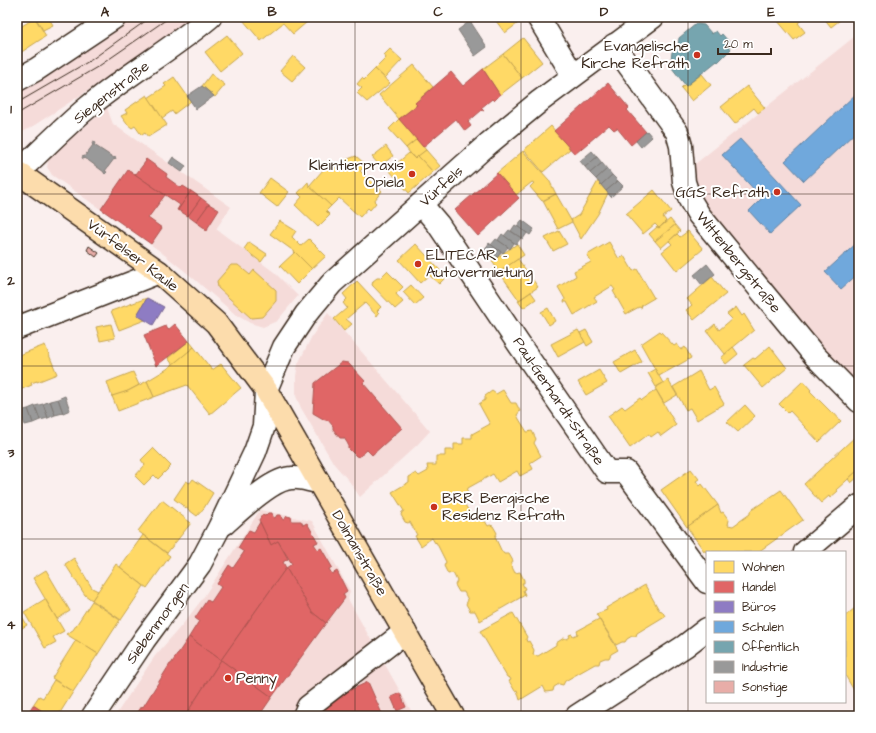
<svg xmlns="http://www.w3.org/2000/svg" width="876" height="733" font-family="'Architects Daughter',sans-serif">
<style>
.built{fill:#f5dbd9}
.homes{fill:#ffd966;stroke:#c4a450}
.shops{fill:#e06666;stroke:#ae5450}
.offices{fill:#8e7cc3;stroke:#756392}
.schools{fill:#6fa8dc;stroke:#5f82a3}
.public{fill:#76a5af;stroke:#648084}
.industry{fill:#999;stroke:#7d7874}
.building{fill:#e8ada8;stroke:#3b2a1e}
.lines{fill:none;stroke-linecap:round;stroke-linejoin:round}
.minor-casing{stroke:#3b2a1e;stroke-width:25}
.major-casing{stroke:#3b2a1e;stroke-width:25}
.minor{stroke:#fff;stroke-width:22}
.major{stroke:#fcdcac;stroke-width:22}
.tram{stroke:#3b2a1e;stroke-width:1}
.grid{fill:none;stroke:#3b2a1e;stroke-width:1;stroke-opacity:0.55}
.poi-dot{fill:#c8321e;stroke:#fff;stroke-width:1.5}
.labels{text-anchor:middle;stroke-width:4;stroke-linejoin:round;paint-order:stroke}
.poi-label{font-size:15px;fill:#3b2a1e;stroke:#fff;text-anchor:end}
.street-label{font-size:15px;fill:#3b2a1e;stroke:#fff}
.neatline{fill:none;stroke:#3b2a1e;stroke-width:1.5}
.grid-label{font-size:13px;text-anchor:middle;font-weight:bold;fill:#3b2a1e}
</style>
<rect width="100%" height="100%" fill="#faefee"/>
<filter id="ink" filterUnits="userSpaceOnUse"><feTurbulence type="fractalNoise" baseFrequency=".025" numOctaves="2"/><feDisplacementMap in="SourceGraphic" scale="8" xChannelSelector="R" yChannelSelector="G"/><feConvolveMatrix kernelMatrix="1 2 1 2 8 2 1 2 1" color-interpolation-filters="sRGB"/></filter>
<g filter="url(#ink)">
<g class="built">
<polygon points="137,17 193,17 118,71 30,128 17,135 17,93"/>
<polygon points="859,33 859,386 821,351 699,201 690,168"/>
<polygon points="107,108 113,124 231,207 216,229 274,272 298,296 277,321 263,327 250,323 236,315 186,272 157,249 52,175 47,167 49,157"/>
<polygon points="328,313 430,431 417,445 360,497 349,481 334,464 301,408 296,396 296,376 298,364 312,336"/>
<polygon points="260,510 312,521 350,591 348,599 414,716 115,716 155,656 183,624 203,598"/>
</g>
<g class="homes">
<polygon points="35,17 48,17 53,25 43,30"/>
<polygon points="247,17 303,17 307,22 293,34 283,23 261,41 243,20"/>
<polygon points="493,17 512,17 517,24 505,33"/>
<polygon points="781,17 803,17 804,18 798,23 805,32 794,40 777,20"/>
<polygon points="823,17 844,17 831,27"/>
<polygon points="35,18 46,36 17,55 17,29"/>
<polygon points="227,35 242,53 220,71 205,52"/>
<polygon points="523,38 542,62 522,78 503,54"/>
<polygon points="390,49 402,60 385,78 375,69 386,58 384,55"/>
<polygon points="503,54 522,78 500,95 483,69"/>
<polygon points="293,56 305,67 292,81 280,71"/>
<polygon points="414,65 433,87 415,103 417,105 399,119 379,95"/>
<polygon points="375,69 390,83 367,102 357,93 362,88 357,84 362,78 364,80"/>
<polygon points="211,74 225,85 215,97 202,86"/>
<polygon points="702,74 711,85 692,101 681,88 685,84 686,86"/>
<polygon points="174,77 191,101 174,114 172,111 162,118 148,98 166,86 164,84"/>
<polygon points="747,86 765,108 758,113 754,108 735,124 721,107"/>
<polygon points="147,95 167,125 148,137 145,133 142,135 140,133 135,126 132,128 127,124 121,116 127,113 125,110"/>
<polygon points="399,119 417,139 406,148 389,129"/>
<polygon points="551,126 570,149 543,172 524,150"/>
<polygon points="417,139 426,150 415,159 406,148"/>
<polygon points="386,146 393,156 380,166 372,157"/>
<polygon points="426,150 440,166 433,172 418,156"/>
<polygon points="523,151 549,180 556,194 542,201 530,187 534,183 532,182 516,195 497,173"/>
<polygon points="409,153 415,159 418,156 433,172 409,193 389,170"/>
<polygon points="356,156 366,165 360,171 382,191 374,201 376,203 370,210 368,208 360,217 339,198 331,206 309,186 330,162 338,169 348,159"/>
<polygon points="270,178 289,192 277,207 259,193"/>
<polygon points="598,181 608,193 598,214 581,239 571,220 579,215"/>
<polygon points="308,182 309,186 331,206 326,211 330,215 318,227 295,205 302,197 298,193"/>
<polygon points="654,190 671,211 663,217 666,221 659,228 655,224 643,234 626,214"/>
<polygon points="556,194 572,222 558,229 543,201"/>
<polygon points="670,219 675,225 655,241 649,234 657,227 659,228"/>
<polygon points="280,221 296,231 292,237 301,246 309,239 326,256 312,269 295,252 270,234"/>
<polygon points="675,225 680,231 661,248 655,241"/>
<polygon points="559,231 567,244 553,251 545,238"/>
<polygon points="688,231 703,249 677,271 662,252 672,244 669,241 677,234 680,237"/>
<polygon points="249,242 267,254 261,262 244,249"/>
<polygon points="609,242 619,259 624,256 633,271 637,269 654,298 642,305 641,308 639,307 626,314 613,291 615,290 612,286 594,297 597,301 574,315 567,302 564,302 565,299 558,287 576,276 574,271 591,262 587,255"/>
<polygon points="416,244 446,277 439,284 429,275 420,283 399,260"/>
<polygon points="517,244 524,255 499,272 492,261"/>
<polygon points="295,252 312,269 297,284 280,266"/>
<polygon points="518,259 538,287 519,300 499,272"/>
<polygon points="231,265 238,265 250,275 254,270 276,290 276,301 262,317 251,318 218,288 217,281"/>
<polygon points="387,271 403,287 396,294 403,302 395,309 372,285 373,281 377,278 380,278"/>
<polygon points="712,277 726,294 694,320 686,310 692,305 687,299"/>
<polygon points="357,281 381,307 377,311 379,313 377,316 365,303 346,319 352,324 344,331 334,319 347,308 343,303 347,299 343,294"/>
<polygon points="411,285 423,298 415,305 403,292"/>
<polygon points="531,292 536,299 523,308 518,301"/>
<polygon points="147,298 137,315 145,320 119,330 111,311"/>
<polygon points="736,307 742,316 744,314 754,330 725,354 707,331 715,324 719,330 732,319 727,314"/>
<polygon points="548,308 555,321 549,325 541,312"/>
<polygon points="111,324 115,338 100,341 96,327"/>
<polygon points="578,330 585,342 558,357 551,344"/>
<polygon points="586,330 593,342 587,346 580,333"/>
<polygon points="660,331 674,346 677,344 681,350 685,347 691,358 659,376 641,344"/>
<polygon points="189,341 194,347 173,365 168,358"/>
<polygon points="45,345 57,374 37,382 37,381 31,383 32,385 17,391 17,356"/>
<polygon points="770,346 787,368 763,388 744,365 753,358 755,359"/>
<polygon points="194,347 212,370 221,364 241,388 210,414 187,385 154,397 147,381 167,369"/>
<polygon points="733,347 738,354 726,364 721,358"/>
<polygon points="635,350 642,362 621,374 614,362"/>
<polygon points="655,369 663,383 656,387 648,373"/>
<polygon points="599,370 607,383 586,395 578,382"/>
<polygon points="699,371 709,390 714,387 724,404 697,420 690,408 686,410 673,387"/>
<polygon points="133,372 139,385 128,391 112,397 107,382"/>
<polygon points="668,380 677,395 664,403 655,388"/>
<polygon points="147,381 154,397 118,411 112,396 128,391"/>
<polygon points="803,381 811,390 810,391 832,413 833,412 841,421 819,442 790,411 788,413 779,404"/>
<polygon points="503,390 511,403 516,403 520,411 517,415 519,419 527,432 532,431 536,439 534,443 541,456 530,463 533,469 520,476 517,471 498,482 493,474 468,488 464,503 474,520 480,517 483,522 485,521 488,526 490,525 493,526 497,533 495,537 501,550 504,554 509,554 513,561 511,565 515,573 520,572 524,580 524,583 522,583 525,589 523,590 525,595 480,621 475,611 470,611 466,604 468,600 464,592 459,592 455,585 457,581 453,573 448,574 444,566 446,562 436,542 435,543 432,538 421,546 415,536 417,535 410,522 408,523 405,522 401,515 402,512 404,511 392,492 409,482 409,477 416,473 419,476 428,471 427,465 436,465 436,456 445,456 445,450 454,450 454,444 463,444 463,438 472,438 472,434 490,424 479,404 485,400 485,396 492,391 496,394"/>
<polygon points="656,390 676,425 661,436 658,432 651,437 649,434 630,448 608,416 622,406 625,409 640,398 642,400"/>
<polygon points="745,405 755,416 738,432 727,422"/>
<polygon points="856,436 859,439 859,472 857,473 856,472 836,490 838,491 830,498 829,496 821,503 804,484"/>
<polygon points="153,448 171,466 158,479 154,475 144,485 135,476 145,465 141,460"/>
<polygon points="691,469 699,479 696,481 700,486 702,484 718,505 687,527 661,490"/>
<polygon points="856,472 857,473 859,472 859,476 851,483 848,479"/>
<polygon points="193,479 213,493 204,508 197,516 174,499 186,481 190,483"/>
<polygon points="781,490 803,520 758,552 708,552 704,551 687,527 718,505 721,513 723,512 729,520 728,525 733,526 750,514 750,511"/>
<polygon points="162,500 191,523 167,553 138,531"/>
<polygon points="143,535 170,556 147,588 120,567"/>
<polygon points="74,558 92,588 98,591 92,600 85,595 65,564"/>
<polygon points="116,564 144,586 121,620 92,600"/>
<polygon points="46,570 70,611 57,619 33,578"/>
<polygon points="645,585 659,610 662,611 665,616 637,633 636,636 632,636 627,639 625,642 622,642 616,645 596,614 607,610 606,608"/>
<polygon points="45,599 64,631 53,637 56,642 45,648 24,612"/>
<polygon points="92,601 120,620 98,654 66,634 73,630"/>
<polygon points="859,605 859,699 845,675 845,616"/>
<polygon points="513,613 527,637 526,639 527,642 529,641 534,650 533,655 538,656 556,645 556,643 564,638 567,639 570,637 569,635 572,634 573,636 578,634 577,631 599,619 618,650 611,654 609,658 605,658 600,660 599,664 595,664 565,681 563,685 559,684 554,687 553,691 546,692 543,686 520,700 517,690 515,691 509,681 511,680 510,678 507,677 480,631"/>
<polygon points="23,618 27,625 17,631 17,622"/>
<polygon points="76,640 98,654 73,692 52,678"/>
<polygon points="54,680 73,692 58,716 50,716 33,705 39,696 43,698"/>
</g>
<g class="shops">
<polygon points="483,69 500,95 494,101 492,99 481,108 484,111 482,110 468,122 471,126 465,131 456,119 423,147 399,119 417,105 415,103 451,72 463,86"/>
<polygon points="608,83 629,108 627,110 646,132 631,145 617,128 614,130 609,125 575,154 554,131"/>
<polygon points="146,159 167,174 166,177 181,188 183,186 191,191 178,210 179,211 177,210 180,205 136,175 136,176 134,175 135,173 136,174 146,161 145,160"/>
<polygon points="128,170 136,176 136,175 165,195 148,218 162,228 151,244 101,209"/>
<polygon points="497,173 519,198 478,236 455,210"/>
<polygon points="191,191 201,198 188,216 178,210"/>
<polygon points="201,198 209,204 196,222 188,216"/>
<polygon points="209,204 219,210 207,229 208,229 207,231 205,230 206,229 196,222"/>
<polygon points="175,324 189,341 156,366 144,335 166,326 168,330"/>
<polygon points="342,362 348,363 365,381 363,383 402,428 372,455 367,450 359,457 356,456 348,448 348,444 344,438 340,438 333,429 333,426 328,420 325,420 313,413 315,383"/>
<polygon points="268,513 272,513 273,517 275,518 277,515 281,515 282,519 284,520 287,516 291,517 292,521 301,521 303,525 307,523 318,542 314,544 318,550 321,548 332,567 329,569 332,574 337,571 347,591 343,594 345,598 326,623 312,612 286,568 292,564 278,541 271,545 259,520 262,515 265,516"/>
<polygon points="260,522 271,545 278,541 288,559 283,562 286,568 221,660 189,637 199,621 195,618 207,600 211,602 221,587 217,584 229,565 233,568 244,552 238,548 249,530 254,532"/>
<polygon points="286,568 312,612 326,623 272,697 221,660"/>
<polygon points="189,637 221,660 185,716 137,716 136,715 142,706 143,707 170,664 171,664"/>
<polygon points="221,660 272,697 259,716 185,716"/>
<polygon points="368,682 383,716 310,716 335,697"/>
<polygon points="400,693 406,707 397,711 391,697"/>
<polygon points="33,705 50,716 26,716"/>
</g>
<polygon class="offices" points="147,298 164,307 153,325 137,315"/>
<g class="schools">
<polygon points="859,91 859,129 804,181 785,161"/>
<polygon points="740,139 801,205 770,234 749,211 762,198 722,155"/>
<polygon points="859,241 859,273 841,289 825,272"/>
</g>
<polygon class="public" points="696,24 704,25 712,34 716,31 720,36 722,34 729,42 727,44 731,49 718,62 717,61 686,86 672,68 676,65 671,60 672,52 678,47 679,38"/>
<g class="industry">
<polygon points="470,21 487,47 475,56 458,30"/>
<polygon points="202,86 214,96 196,109 187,96"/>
<polygon points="647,131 652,137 641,147 636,141"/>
<polygon points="93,142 95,143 94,145 114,158 115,157 116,159 115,160 114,159 105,171 107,172 105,174 104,173 104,172 85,158 84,159 82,158 83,156 84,157 93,145 92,144"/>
<polygon points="592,151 597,157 585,167 580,161"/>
<polygon points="173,157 186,166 182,172 169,163"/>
<polygon points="597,157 602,163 590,173 585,167"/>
<polygon points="602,163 607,169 596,179 590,173"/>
<polygon points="607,169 612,175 601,185 596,179"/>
<polygon points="612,175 618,181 606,191 601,185"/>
<polygon points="618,181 623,186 611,197 606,191"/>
<polygon points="522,220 534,229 530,235 517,226"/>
<polygon points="515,225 527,233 523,239 511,231"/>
<polygon points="509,230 521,238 516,244 504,236"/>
<polygon points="502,234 514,243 510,249 498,240"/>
<polygon points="496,239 508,247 503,253 491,245"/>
<polygon points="489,243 501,252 497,258 485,250"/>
<polygon points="707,264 715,274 702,285 694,275"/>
<polygon points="65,396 70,410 63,413 58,399"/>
<polygon points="58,399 63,413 55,415 50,401"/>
<polygon points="50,401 55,415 48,418 43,404"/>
<polygon points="43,404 48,418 40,420 35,406"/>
<polygon points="35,406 40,420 33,423 28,409"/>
<polygon points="28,409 33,423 25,425 20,411"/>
</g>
<polygon class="building" points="89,246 99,253 96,257 87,250"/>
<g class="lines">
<defs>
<g id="minor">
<polyline points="538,17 573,75"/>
<polyline points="614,45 677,132 681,146 684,182 690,200 699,215 815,356 859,401"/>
<polyline points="17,80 37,69 115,17"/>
<path d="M18 172C41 151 63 128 87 108 126 75 171 50 210 17"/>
<polyline points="421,204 438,224 518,343 607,472 626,472 707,582"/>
<polyline points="17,328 159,272"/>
<path d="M224 524C239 511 272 478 292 478 301 477 310 481 319 482"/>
<polyline points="805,552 859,506"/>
<polyline points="93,716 144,640 200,564 219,528 255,452 264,426 266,390 284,347 306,314 332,283 488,144 540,101 653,17"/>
<polyline points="304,716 308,707 405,632"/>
<polyline points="577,716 685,646 707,629"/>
</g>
<polyline id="major" points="17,172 159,272 216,323 266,390 453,716"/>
</defs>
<use href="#minor" class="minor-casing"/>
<use href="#major" class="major-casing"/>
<use href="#minor" class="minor"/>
<use href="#major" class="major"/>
<g class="tram">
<polyline points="17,103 91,60 151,17"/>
<polyline points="17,114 99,66 170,17"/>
</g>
</g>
</g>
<path class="grid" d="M188 17V716M355 17V716M521 17V716M688 17V716M17 194H859M17 366H859M17 539H859"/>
<g class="poi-dot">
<circle cx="697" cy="55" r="4"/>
<circle cx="412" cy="174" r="4"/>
<circle cx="777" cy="192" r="4"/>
<circle cx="418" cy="264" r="4"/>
<circle cx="434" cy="507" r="4"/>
<circle cx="228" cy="678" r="4"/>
</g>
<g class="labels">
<g class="poi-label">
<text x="689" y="51">Evangelische<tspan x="689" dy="17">Kirche Refrath</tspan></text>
<text x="404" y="170">Kleintierpraxis<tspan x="404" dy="17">Opiela</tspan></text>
<text x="769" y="197">GGS Refrath</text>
<text x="426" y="260" text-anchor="start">ELITECAR -<tspan x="426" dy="17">Autovermietung</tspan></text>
<text x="442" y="503" text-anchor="start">BRR Bergische<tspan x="442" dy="17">Residenz Refrath</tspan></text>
<text x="236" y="683" text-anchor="start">Penny</text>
</g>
<g class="street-label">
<text transform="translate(111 92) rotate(-38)" y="5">Siegenstraße</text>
<text transform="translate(441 186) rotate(-42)" y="5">Vürfels</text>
<text transform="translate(133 255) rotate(37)" y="5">Vürfelser Kaule</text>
<text transform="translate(739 262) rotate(51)" y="5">Wittenbergstraße</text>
<text transform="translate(559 401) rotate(56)" y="5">Paul-Gerhardt-Straße</text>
<text transform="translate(360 553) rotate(60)" y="5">Dolmanstraße</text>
<text transform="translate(157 623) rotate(-54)" y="5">Siebenmorgen</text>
</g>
</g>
<rect width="876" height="733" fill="none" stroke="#fff" stroke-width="44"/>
<rect x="706" y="551" width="140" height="152" fill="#ffffff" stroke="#b1aaa5"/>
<rect x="714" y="561" width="20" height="12" fill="#ffd966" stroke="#b1aaa5"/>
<text x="742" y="571" font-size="12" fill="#3b2a1e">Wohnen</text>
<rect x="714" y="581" width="20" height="12" fill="#e06666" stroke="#b1aaa5"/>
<text x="742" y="591" font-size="12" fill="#3b2a1e">Handel</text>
<rect x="714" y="601" width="20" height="12" fill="#8e7cc3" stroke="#b1aaa5"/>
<text x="742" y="611" font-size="12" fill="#3b2a1e">Büros</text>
<rect x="714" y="621" width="20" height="12" fill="#6fa8dc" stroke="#b1aaa5"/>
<text x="742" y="631" font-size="12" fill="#3b2a1e">Schulen</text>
<rect x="714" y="641" width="20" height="12" fill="#76a5af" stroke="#b1aaa5"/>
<text x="742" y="651" font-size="12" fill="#3b2a1e">Öffentlich</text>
<rect x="714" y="661" width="20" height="12" fill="#999999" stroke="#b1aaa5"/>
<text x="742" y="671" font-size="12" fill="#3b2a1e">Industrie</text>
<rect x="714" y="681" width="20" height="12" fill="#e8ada8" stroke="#b1aaa5"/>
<text x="742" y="691" font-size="12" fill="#3b2a1e">Sonstige</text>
<path d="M718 48v6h53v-6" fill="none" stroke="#3b2a1e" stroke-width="2"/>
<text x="724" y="48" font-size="12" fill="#3b2a1e" stroke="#ffffff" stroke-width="3" paint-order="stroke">20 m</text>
<rect x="22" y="22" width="832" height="689" class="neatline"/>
<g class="grid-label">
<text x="105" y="16">A</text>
<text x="272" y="16">B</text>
<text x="438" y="16">C</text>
<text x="604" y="16">D</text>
<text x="771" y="16">E</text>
<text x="11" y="113">1</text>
<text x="11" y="285">2</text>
<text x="11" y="457">3</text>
<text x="11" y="629">4</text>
</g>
</svg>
